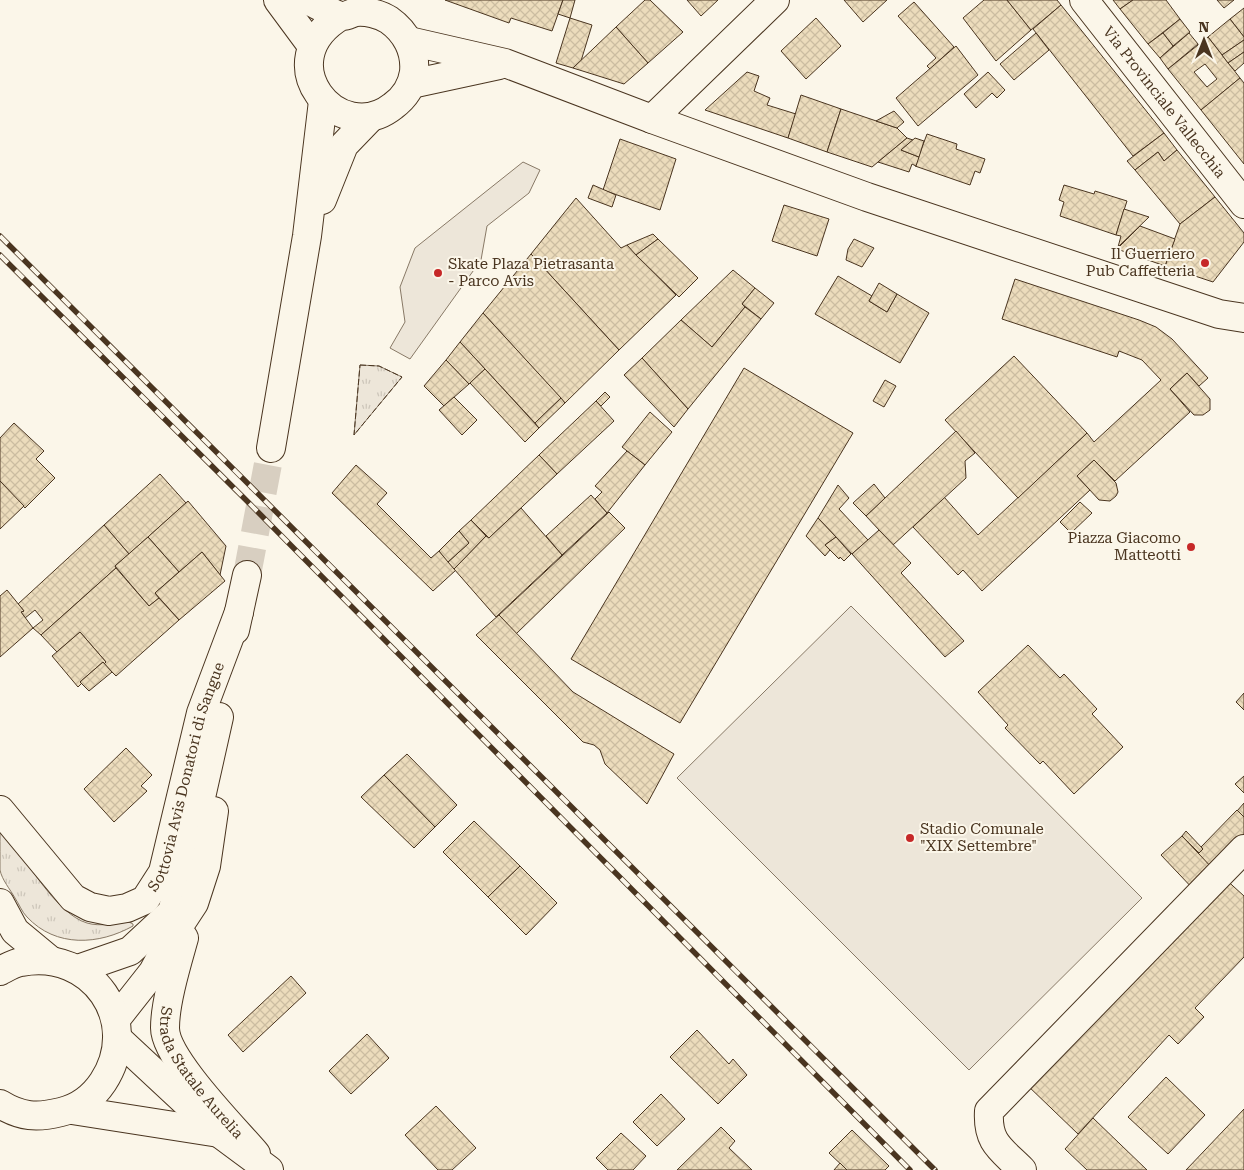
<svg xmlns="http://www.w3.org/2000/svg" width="1244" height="1170" font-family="'Roboto Serif',serif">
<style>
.grass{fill:url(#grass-tufts);stroke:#887966}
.pitch{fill:#ede6d9;stroke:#887966}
.building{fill:url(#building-cross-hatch);stroke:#4a3520;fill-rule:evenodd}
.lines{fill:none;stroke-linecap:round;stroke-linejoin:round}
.minor-tunnel{stroke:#d8cfc1;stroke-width:28;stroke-dasharray:28 14;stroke-linecap:butt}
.minor-casing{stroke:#4a3520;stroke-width:30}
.major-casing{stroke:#4a3520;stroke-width:30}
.minor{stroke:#fbf6e9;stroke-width:28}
.major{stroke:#fbf6e9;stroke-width:28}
.rail-casing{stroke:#4a3520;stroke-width:5.5}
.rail{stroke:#fbf6e9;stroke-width:4;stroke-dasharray:11;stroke-linecap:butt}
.fence{stroke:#4a3520;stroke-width:1;stroke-dasharray:6 2.5;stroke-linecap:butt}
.poi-dot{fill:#c62828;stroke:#fbf6e9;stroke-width:2}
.labels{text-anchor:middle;stroke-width:4;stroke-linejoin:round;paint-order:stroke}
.street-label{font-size:15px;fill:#4a3520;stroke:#fbf6e9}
.poi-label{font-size:15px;fill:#4a3520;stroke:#fbf6e9;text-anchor:end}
</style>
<defs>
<pattern id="grass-tufts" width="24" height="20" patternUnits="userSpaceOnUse" patternTransform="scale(1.25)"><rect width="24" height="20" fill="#ede6d9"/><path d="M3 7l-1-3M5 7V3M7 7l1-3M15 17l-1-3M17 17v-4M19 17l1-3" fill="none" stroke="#cdc6ba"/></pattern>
<pattern id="building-cross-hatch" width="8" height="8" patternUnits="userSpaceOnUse" patternTransform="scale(1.25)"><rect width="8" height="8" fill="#ecdcbc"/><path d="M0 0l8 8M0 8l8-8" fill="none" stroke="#ccbda1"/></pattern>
</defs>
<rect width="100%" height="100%" fill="#fbf6e9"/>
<g class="grass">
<polygon points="360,365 379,366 402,377 354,435"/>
<path d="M3 831 10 839C28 863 57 914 87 923 100 927 115 923 129 922L133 924V926C99 945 56 948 27 917 22 912 19 904 15 898 10 889 2 880 0 870 0 859 0 844 0 832Z"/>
</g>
<g class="pitch">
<polygon points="523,162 540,170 529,193 487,226 481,260 410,359 390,348 405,322 400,287 415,248"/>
<polygon points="851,606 1142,898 969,1070 677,778"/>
</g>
<g class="building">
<polygon points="445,0 563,0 552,31 511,18 509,23"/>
<polygon points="563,0 575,0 570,18 558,14"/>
<polygon points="645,0 650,0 683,32 648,63 616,27"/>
<polygon points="687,0 718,0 701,16"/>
<polygon points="844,0 887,0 863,22"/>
<polygon points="984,0 1007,0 1031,30 996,61 963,18"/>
<polygon points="1007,0 1057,0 1061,5 1031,30"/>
<polygon points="1113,0 1133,0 1120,9"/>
<polygon points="1133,0 1166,0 1180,19 1148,44 1120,9"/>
<polygon points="1217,0 1234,0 1224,8"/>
<polygon points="914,2 954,47 930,69 927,66 936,58 898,16"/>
<polygon points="1061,5 1164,133 1133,156 1033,29"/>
<polygon points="1244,8 1244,37 1230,19"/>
<polygon points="570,18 592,25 581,61 573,68 556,63"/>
<polygon points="816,18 841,46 806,79 781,51"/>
<polygon points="1180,19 1190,32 1173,46 1163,33"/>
<polygon points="1230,19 1244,37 1244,40 1222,55 1208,37"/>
<polygon points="616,27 648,63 624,84 573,68"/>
<polygon points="1036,33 1049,50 1014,80 1000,64"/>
<polygon points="1163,33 1173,46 1160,58 1148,44"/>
<polygon points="1189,33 1198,44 1168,69 1160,58"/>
<path d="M1208 37 1240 78 1201 110 1168 69ZM1205 64 1217 79 1207 87 1194 72Z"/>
<polygon points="1244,40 1244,52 1228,63 1222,55"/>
<polygon points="956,46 978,75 918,126 896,98"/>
<polygon points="1244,52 1244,63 1235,71 1228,63"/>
<polygon points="747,72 759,76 754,91 770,98 767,105 796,114 788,138 705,110"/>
<polygon points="988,72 1005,90 997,98 992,93 976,108 964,94"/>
<polygon points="1240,78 1244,83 1244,164 1201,110"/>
<polygon points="801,95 841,109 827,152 788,138"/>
<polygon points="841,109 897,128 907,138 872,167 827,152"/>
<polygon points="894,111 904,122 897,128 876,121"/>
<polygon points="1164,133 1177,150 1164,161 1158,152 1135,170 1127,161"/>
<polygon points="927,134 957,144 956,149 985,159 980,173 975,171 970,185 915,166"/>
<polygon points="907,138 913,140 901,150 919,157 916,166 912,164 909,172 878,162"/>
<polygon points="915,138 924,141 919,157 901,150"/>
<polygon points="620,139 676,159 660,210 603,190"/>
<polygon points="1177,150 1215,197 1180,224 1135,170 1158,152 1164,161"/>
<polygon points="593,185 616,195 612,207 588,198"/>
<polygon points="1064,185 1094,194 1095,191 1127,201 1116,235 1060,216 1064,202 1059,200"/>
<polygon points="1215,197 1244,233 1244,242 1213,282 1165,266 1180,224"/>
<polygon points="576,198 621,248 627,245 676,295 619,350 531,254"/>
<polygon points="784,205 829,219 817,256 772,241"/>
<polygon points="1124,209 1149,217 1118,247 1121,236 1116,235"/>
<polygon points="1140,226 1175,239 1165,266 1117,249"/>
<polygon points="653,234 658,239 636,255 627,245"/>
<polygon points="658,239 698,278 679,297 636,255"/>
<polygon points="854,239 874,248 862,267 846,260 848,249"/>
<polygon points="531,254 619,350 565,403 483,313"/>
<polygon points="733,270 755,288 742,304 745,307 712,347 681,320"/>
<polygon points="838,276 872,296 869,301 887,312 897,294 929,313 900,363 815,314"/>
<polygon points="1015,279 1139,320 1156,327 1172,339 1208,378 1199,386 1187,373 1170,389 1190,412 1115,481 1094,460 1077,476 1090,490 982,591 963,570 958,575 913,527 944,497 978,535 1087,433 1094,442 1161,380 1142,360 1119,351 1117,357 1002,319"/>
<polygon points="879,283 897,294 887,312 869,301"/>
<polygon points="755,288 774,303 761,319 742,304"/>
<polygon points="745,307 761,319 688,409 642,358 681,320 712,347"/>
<polygon points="483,313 561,398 535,423 460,342"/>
<polygon points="460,342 485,369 469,384 446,360"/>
<polygon points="1014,356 1087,433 1018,498 945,420"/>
<polygon points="642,358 688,409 674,427 624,375"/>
<polygon points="446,360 469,384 444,406 424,386"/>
<polygon points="744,368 853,433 680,723 571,659"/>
<polygon points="485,369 539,428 525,442 470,383"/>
<polygon points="1187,373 1210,399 1210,410 1203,415 1194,415 1170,389"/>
<polygon points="885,380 896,386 884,407 873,401"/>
<polygon points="605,392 610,397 601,406 596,401"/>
<polygon points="454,397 477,420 462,435 439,410"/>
<polygon points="561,398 565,403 539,428 535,423"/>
<polygon points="596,401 614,421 557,474 539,455"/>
<polygon points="650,412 672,432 645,465 622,447"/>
<polygon points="14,423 44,451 36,459 55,478 25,508 0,481 0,438"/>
<polygon points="956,431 975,453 965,461 966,478 893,545 866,516"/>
<polygon points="627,451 645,465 607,513 595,499 602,492 595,486"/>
<polygon points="539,455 557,474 489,538 471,520"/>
<polygon points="1094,460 1116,483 1118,492 1116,496 1110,501 1099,500 1077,476"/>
<polygon points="356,465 387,493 377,504 431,558 439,551 456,570 433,591 332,493"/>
<polygon points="160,474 186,503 129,554 104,525"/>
<polygon points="0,481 24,506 0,529"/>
<polygon points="874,484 885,498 866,516 853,503"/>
<polygon points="838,485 849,498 839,509 868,540 852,554 818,518"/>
<polygon points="591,495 607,513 562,555 546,536"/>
<polygon points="188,501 226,546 220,575 202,552 179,572 148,537"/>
<polygon points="1080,502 1092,513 1071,533 1060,522"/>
<polygon points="521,508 562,555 496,617 454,569 486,536 489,538"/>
<polygon points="609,512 625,528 516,634 499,615"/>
<polygon points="818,518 836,537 825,545 830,550 825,556 806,536"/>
<polygon points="471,520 486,536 454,569 448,562 469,543 459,531"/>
<polygon points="104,525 129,554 115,566 116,568 41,635 33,628 43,620 35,610 25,618 21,612 24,611 18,604"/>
<polygon points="879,530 911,563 901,573 964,641 945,657 852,554"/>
<polygon points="459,531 469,543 448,562 439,551"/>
<polygon points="148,537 179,572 155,593 159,598 149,606 115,566"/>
<polygon points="836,537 851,554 844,561 840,557 839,559 825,545"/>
<polygon points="202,552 225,581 179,620 155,593"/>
<polygon points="116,568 149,606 159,598 179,620 116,676 104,664 106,662 80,632 57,652 41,635"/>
<polygon points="7,590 24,611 21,612 33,628 0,657 0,596"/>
<polygon points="499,615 573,692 674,754 647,804 605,764 600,750 594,745 583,742 476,635"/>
<polygon points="80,632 106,662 104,664 103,662 80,682 82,683 78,687 52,656"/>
<polygon points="1028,645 1060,678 1064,674 1097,709 1092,714 1123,747 1074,794 1043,761 1040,764 1005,728 1008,725 978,692"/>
<polygon points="103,662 112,672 89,691 80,682"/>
<polygon points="1244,693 1244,710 1236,702"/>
<polygon points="126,748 152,775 141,786 147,791 114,822 84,789"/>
<polygon points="407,754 457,805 435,827 384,775"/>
<polygon points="384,775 435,827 414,848 361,797"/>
<polygon points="1244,776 1244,793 1235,784"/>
<polygon points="1244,803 1244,817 1237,811"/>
<polygon points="1237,810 1244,817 1244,841 1215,871 1198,854 1203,849 1201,847"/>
<polygon points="474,821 520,866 488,897 443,852"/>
<polygon points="1186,831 1203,849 1199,853 1182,836"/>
<polygon points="1182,836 1215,871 1196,892 1161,855"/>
<polygon points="520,866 557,903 526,935 488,897"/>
<polygon points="1222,876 1244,896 1244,957 1195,1008 1204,1017 1178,1044 1169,1035 1078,1134 1026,1084"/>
<polygon points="291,976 306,993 243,1052 228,1035"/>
<polygon points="697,1030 729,1064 733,1059 747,1075 718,1104 670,1057"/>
<polygon points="367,1034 389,1058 351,1094 329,1071"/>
<polygon points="1166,1077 1205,1115 1168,1154 1128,1117"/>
<polygon points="661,1094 685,1119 657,1146 633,1122"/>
<polygon points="436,1106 476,1148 452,1170 438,1170 405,1135"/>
<polygon points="1244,1109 1244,1170 1186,1170"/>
<polygon points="1093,1118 1147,1170 1087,1170 1065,1149"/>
<polygon points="721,1127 735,1141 729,1148 752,1170 677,1170"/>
<polygon points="852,1130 889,1166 885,1170 847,1170 829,1153"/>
<polygon points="621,1133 646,1156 633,1170 608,1170 596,1158"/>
<polygon points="840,1163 847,1170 834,1170"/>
</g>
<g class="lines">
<polyline class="minor-tunnel" points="247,575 271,448"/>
<defs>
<g id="minor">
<polyline points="278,0 312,46"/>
<path d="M307 0C314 3 335 15 341 16 346 17 351 13 356 12 366 11 380 14 389 20 406 32 416 51 414 72 412 86 404 98 393 106 339 149 266 61 341 16"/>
<polyline points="409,41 505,63 652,119"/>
<polyline points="411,84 499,65"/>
<polyline points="322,200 344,145 371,117"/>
<polyline points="271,448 307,236 323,101"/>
<polyline points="235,630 247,575"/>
<path id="s1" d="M0 810 73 898 90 907 109 911 127 908 145 900 163 872 201 713 239 612"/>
<path id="s2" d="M184 938C177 963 165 1002 165 1028 165 1059 234 1128 256 1154"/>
<polyline points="78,969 130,951 172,912 193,833 219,717"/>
<polyline points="116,1019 153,972 173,935 194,903 206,866 214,811"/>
<path d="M1022 1170C1001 1149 987 1143 989 1111L1244 849"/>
</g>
<g id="major">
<polyline points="775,0 652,119 867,197 1219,314 1244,318"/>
<path id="s3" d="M1084 0 1244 204"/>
<polyline points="0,903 15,931 50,960"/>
<path d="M0 971C6 968 14 963 21 962 92 948 143 1021 103 1082 93 1097 78 1108 61 1112 37 1118 21 1117 0 1104"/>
<polyline points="118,1039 219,1133 269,1170"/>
<polyline points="72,1110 219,1133"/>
</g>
</defs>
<use href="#minor" class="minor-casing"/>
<use href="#major" class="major-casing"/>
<use href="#minor" class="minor"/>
<use href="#major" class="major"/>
<defs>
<g id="rail">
<polyline points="0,236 935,1170"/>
<polyline points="0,255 248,502 910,1170"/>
</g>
</defs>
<use href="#rail" class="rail-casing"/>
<use href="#rail" class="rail"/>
<polygon class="fence" points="360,365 379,366 402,377 354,435"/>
</g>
<g class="poi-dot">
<circle cx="1205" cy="263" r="5"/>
<circle cx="438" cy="273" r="5"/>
<circle cx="1191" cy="547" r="5"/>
<circle cx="910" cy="838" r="5"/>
</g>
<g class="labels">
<g class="street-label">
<text dy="5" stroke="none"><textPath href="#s3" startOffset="130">Via Provinciale Vallecchia</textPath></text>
<text dy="5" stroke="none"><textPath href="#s1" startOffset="322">Sottovia Avis Donatori di Sangue</textPath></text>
<text dy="5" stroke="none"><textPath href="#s2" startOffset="148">Strada Statale Aurelia</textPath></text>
</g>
<g class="poi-label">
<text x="1195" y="259">Il Guerriero<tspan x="1195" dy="17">Pub Caffetteria</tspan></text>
<text x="448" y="269" text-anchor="start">Skate Plaza Pietrasanta<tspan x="448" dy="17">- Parco Avis</tspan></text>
<text x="1181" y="543">Piazza Giacomo<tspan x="1181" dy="17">Matteotti</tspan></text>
<text x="920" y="834" text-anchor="start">Stadio Comunale<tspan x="920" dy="17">"XIX Settembre"</tspan></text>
</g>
</g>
<g transform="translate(1204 40)" stroke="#fbf6e9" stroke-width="4" paint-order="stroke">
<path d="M0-4L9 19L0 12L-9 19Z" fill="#4a3520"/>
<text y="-8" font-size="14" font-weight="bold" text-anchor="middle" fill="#4a3520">N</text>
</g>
</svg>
